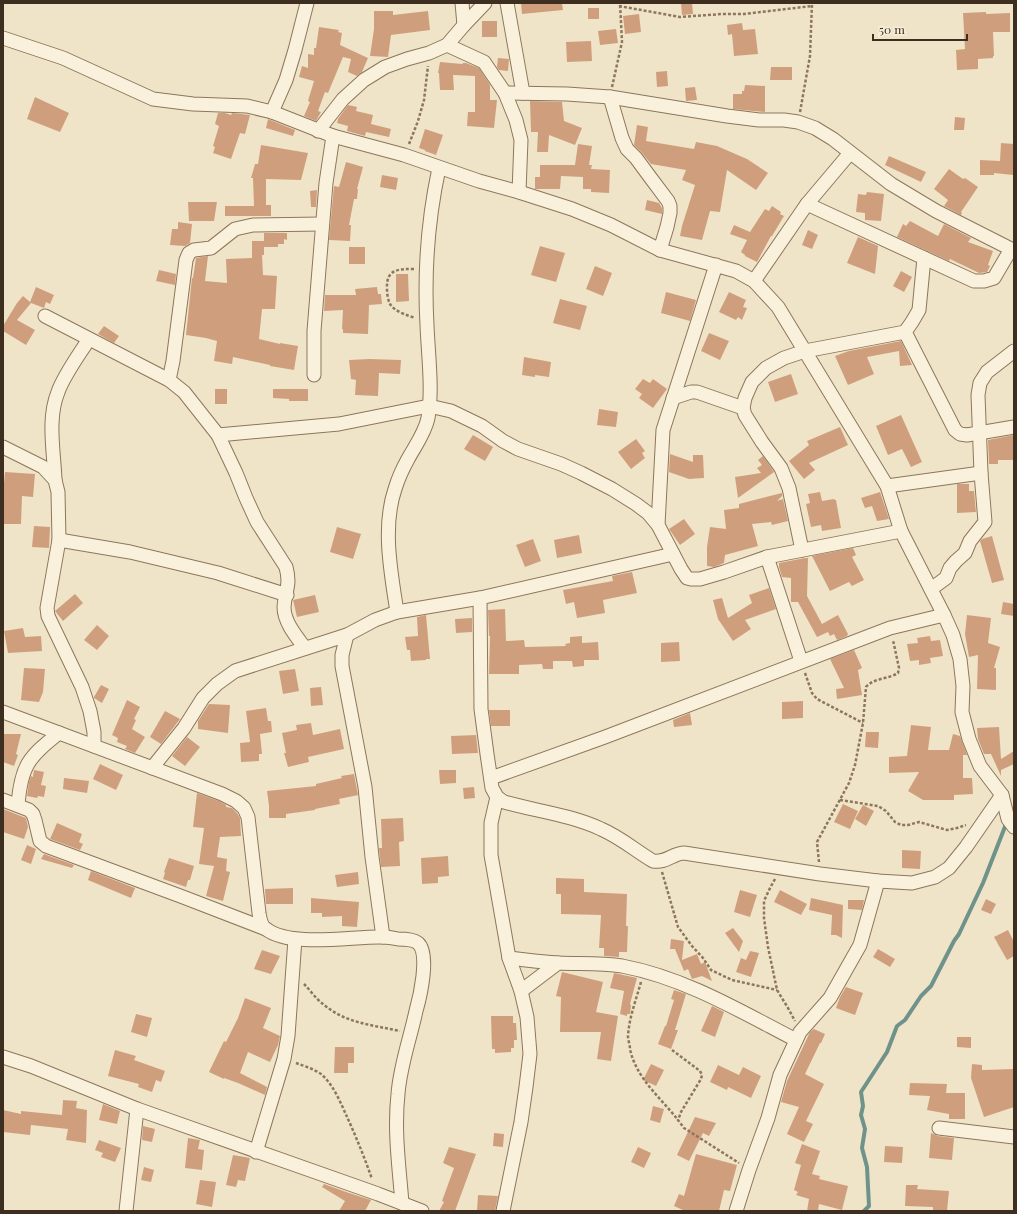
<svg xmlns="http://www.w3.org/2000/svg" width="1017" height="1214" font-family="'Playfair Display',serif">
<style>
.lines{fill:none;stroke-linecap:round;stroke-linejoin:round}
.stream{stroke:#6f938a;stroke-width:4}
.building{fill:#cf9f7d}
.minor-casing{stroke:#8d765c;stroke-width:15}
.path{stroke:#8d765c;stroke-width:2.5;stroke-dasharray:3 2;stroke-linecap:butt}
.minor{stroke:#faf1dc;stroke-width:13}
</style>
<rect width="100%" height="100%" fill="#f0e4c8"/>
<g class="lines">
<polyline class="stream" points="864,1211 869,1206 867,1167 862,1148 865,1129 861,1115 863,1106 861,1092 887,1052 897,1026 905,1020 921,996 931,986 954,941 959,934 983,883 1008,819 1014,812"/>
</g>
<g class="building">
<polygon points="521,3 562,3 563,10 522,14"/>
<polygon points="681,3 692,3 693,14 682,15"/>
<rect x="588" y="8" width="11" height="11"/>
<polygon points="374,11 393,11 393,15 428,11 430,30 391,35 388,57 370,56 374,29"/>
<polygon points="986,12 986,14 1010,13 1010,32 993,32 994,56 993,56 993,58 978,59 978,69 957,70 956,50 965,49 963,13"/>
<polygon points="639,14 641,32 625,34 623,16"/>
<rect x="482" y="21" width="15" height="16"/>
<polygon points="742,23 743,30 755,29 758,54 734,56 732,34 728,35 727,25"/>
<polygon points="319,27 339,30 338,32 342,33 340,45 368,58 362,72 357,76 348,72 351,59 343,57 328,93 325,92 318,111 321,112 316,121 304,116 310,102 308,101 314,81 299,77 302,66 308,68 308,54 314,55 314,48 316,48"/>
<polygon points="616,29 618,43 600,45 598,31"/>
<polygon points="591,41 592,61 567,62 566,42"/>
<polygon points="498,58 509,59 508,71 499,70 497,67"/>
<polygon points="440,62 462,64 463,63 466,63 479,68 490,85 490,100 497,100 494,128 467,126 468,112 475,112 475,76 453,75 454,90 440,90 439,73 438,73"/>
<polygon points="771,67 792,67 792,80 770,80"/>
<polygon points="667,71 668,86 657,87 656,72"/>
<polygon points="745,85 765,86 765,112 733,109 733,94 742,94 742,91 744,91"/>
<polygon points="695,87 697,100 686,101 685,88"/>
<polygon points="35,97 69,113 60,132 27,119"/>
<polygon points="530,101 562,102 564,121 582,128 575,145 549,135 548,152 537,152 538,132 531,132"/>
<polygon points="348,105 357,107 356,111 373,115 371,124 391,129 389,137 366,132 365,136 347,131 348,126 337,123 338,119"/>
<polygon points="218,113 225,113 231,115 232,113 250,115 245,134 240,133 231,159 213,153 215,147 213,146 219,126 215,124"/>
<polygon points="955,117 965,118 964,130 954,130"/>
<polygon points="268,119 295,130 293,136 266,128"/>
<polygon points="637,125 648,127 646,141 694,149 696,142 717,146 747,159 768,173 756,190 727,170 720,212 710,211 702,240 680,236 682,226 695,185 682,180 686,170 651,164 642,153 634,145"/>
<polygon points="425,129 443,135 436,155 425,151 425,150 419,148"/>
<polygon points="1001,143 1014,144 1013,175 994,173 994,175 980,175 980,160 1000,161"/>
<polygon points="578,144 592,146 589,165 592,165 591,169 610,170 609,193 591,192 591,189 583,189 583,177 561,176 560,189 535,189 535,177 540,177 540,165 575,165"/>
<polygon points="261,145 308,153 301,180 266,179 266,205 271,205 271,216 225,216 225,206 254,206 253,178 251,178 255,164 258,164"/>
<polygon points="889,156 926,172 921,182 885,165"/>
<polygon points="346,162 363,167 357,189 358,189 357,199 354,199 349,225 351,225 350,241 329,240 334,186 339,187"/>
<polygon points="949,169 963,179 965,178 978,187 961,212 962,213 961,215 944,206 948,200 934,189"/>
<polygon points="382,175 398,178 396,190 380,187"/>
<polygon points="317,190 316,207 311,207 310,191"/>
<polygon points="867,192 884,194 881,221 865,220 865,213 856,212 858,194 866,195"/>
<polygon points="647,200 659,203 662,208 662,214 645,210"/>
<polygon points="188,202 217,202 214,221 189,221"/>
<polygon points="772,206 781,212 780,214 784,216 772,236 771,236 757,262 745,256 745,255 741,252 747,240 730,234 734,225 750,232 765,209 769,211"/>
<polygon points="910,221 938,236 944,224 971,238 968,242 993,251 988,265 990,266 987,272 979,273 950,259 949,261 897,237 903,224 906,226"/>
<polygon points="178,222 192,224 190,243 185,246 170,245 172,229 178,229"/>
<polygon points="808,230 818,235 812,249 802,245"/>
<polygon points="264,233 287,233 287,240 284,239 284,244 278,244 278,247 264,247 264,255 262,255 263,275 277,276 275,309 262,309 259,339 280,344 280,343 298,346 294,370 270,366 270,365 233,357 232,364 214,361 217,341 206,338 186,335 192,278 193,278 196,258 208,256 205,281 227,283 226,259 252,258 252,241 264,241"/>
<polygon points="858,237 878,246 875,274 847,263"/>
<polygon points="540,246 565,253 556,282 531,275"/>
<rect x="349" y="247" width="16" height="17"/>
<polygon points="595,266 612,273 603,296 586,289"/>
<polygon points="159,270 176,274 175,285 156,281"/>
<polygon points="901,271 912,277 904,292 893,286"/>
<polygon points="396,274 408,274 409,301 396,302"/>
<polygon points="36,287 54,295 50,304 46,302 44,308 31,303 17,320 35,330 26,345 3,331 3,326 17,303 23,296 30,302"/>
<polygon points="377,287 378,294 381,294 382,304 369,305 368,334 343,333 343,329 342,329 343,310 324,311 325,295 356,295 355,289"/>
<polygon points="666,292 696,300 690,321 661,313"/>
<polygon points="729,292 746,300 743,307 747,308 742,320 738,317 736,320 719,312"/>
<polygon points="560,299 587,306 580,330 553,323"/>
<polygon points="104,326 119,336 114,343 98,334"/>
<polygon points="709,333 729,341 720,360 701,351"/>
<polygon points="901,341 912,365 900,366 899,351 867,357 874,374 848,385 835,356 849,351"/>
<polygon points="524,357 551,362 549,377 535,375 535,377 522,375"/>
<polygon points="370,359 401,360 400,374 379,373 378,396 355,395 356,380 351,379 349,360"/>
<polygon points="791,374 798,394 775,402 768,382"/>
<polygon points="643,379 650,383 653,379 667,389 653,408 639,398 642,394 635,389"/>
<rect x="215" y="389" width="12" height="15"/>
<polygon points="273,389 308,389 308,401 289,401 289,399 273,398"/>
<polygon points="599,409 618,412 616,427 597,425"/>
<polygon points="901,415 922,462 911,467 902,449 888,455 876,426"/>
<polygon points="840,427 848,445 809,463 815,470 804,479 789,461 809,445 807,441"/>
<polygon points="473,435 493,447 485,461 464,449"/>
<polygon points="1014,435 1014,460 998,460 998,464 989,464 988,440"/>
<polygon points="636,439 645,451 642,453 645,458 631,469 618,452"/>
<polygon points="670,454 693,462 693,455 703,455 704,478 689,479 669,472"/>
<polygon points="763,456 774,472 738,498 735,477 761,473 757,468 762,465 758,460"/>
<polygon points="5,472 35,474 33,497 22,496 21,524 3,524 3,495"/>
<polygon points="957,484 969,484 969,491 974,491 976,512 957,513"/>
<polygon points="820,492 822,501 834,499 835,500 836,500 841,528 822,531 821,525 811,527 806,504 810,503 808,494"/>
<polygon points="880,492 889,519 877,521 872,506 865,508 861,498"/>
<polygon points="782,493 782,496 777,501 783,499 788,521 772,525 771,522 752,524 758,546 725,555 724,563 714,567 707,566 707,547 710,527 726,529 724,510 739,508 739,504"/>
<polygon points="684,519 695,534 680,545 669,529"/>
<polygon points="34,526 50,527 49,548 32,547"/>
<polygon points="337,527 361,534 353,559 330,552"/>
<polygon points="579,535 582,553 557,558 554,540"/>
<polygon points="992,536 1004,580 992,583 980,541 982,539"/>
<polygon points="533,539 541,561 525,567 516,545"/>
<polygon points="853,548 856,555 852,557 864,580 852,586 849,582 830,591 812,556"/>
<polygon points="805,558 808,558 807,596 822,624 838,615 848,634 847,636 837,640 834,634 830,636 828,632 817,637 798,602 791,602 791,578 782,577 779,567 779,563"/>
<polygon points="632,572 637,593 603,600 605,613 577,618 574,602 566,604 563,590 613,581 612,576"/>
<polygon points="769,588 776,609 745,620 751,629 733,641 718,619 713,600 722,598 728,618 752,603 749,595"/>
<polygon points="75,594 83,603 63,621 55,611"/>
<polygon points="315,595 319,612 297,617 293,600"/>
<polygon points="1003,602 1014,604 1014,616 1001,614"/>
<polygon points="505,609 506,641 524,640 525,647 566,646 565,644 570,643 570,637 582,636 582,643 598,642 599,660 584,660 584,666 573,667 572,661 553,661 553,669 543,669 542,664 519,665 519,674 489,674 490,636 489,636 488,610"/>
<polygon points="426,615 430,659 426,659 426,660 411,661 410,650 407,650 405,637 418,636 417,617"/>
<polygon points="967,615 991,618 988,643 1000,647 994,668 996,668 996,690 977,689 978,655 969,657 965,634"/>
<polygon points="472,618 472,632 456,633 455,619"/>
<polygon points="97,625 109,636 97,650 84,640"/>
<polygon points="23,628 25,637 41,636 42,651 8,653 4,631"/>
<polygon points="930,636 931,641 940,640 943,656 930,658 931,663 919,665 919,660 910,661 907,644 918,643 917,638"/>
<polygon points="679,642 680,661 661,662 661,643"/>
<polygon points="854,650 862,668 858,670 862,695 837,699 836,689 844,688 830,659"/>
<polygon points="24,668 45,669 43,692 39,702 21,700"/>
<polygon points="295,669 299,691 283,694 279,671"/>
<polygon points="101,685 109,689 102,703 94,698 94,697"/>
<polygon points="321,687 323,705 311,706 310,688"/>
<polygon points="127,700 140,707 134,719 136,720 132,729 145,737 135,753 125,749 127,746 117,742 118,738 112,735"/>
<polygon points="803,701 803,718 782,719 782,702"/>
<polygon points="209,704 230,705 228,733 198,729 198,721"/>
<polygon points="266,708 268,721 271,721 272,732 260,734 262,754 259,754 259,761 241,762 240,743 250,742 246,711"/>
<polygon points="489,710 510,710 510,726 491,726"/>
<polygon points="165,711 180,719 161,744 150,737"/>
<polygon points="690,713 692,725 674,727 673,720"/>
<polygon points="311,723 313,735 340,729 344,749 308,757 309,762 288,767 284,753 286,753 282,733 297,730 296,725"/>
<polygon points="911,725 931,727 928,750 949,750 953,734 960,736 967,755 963,755 963,778 972,778 973,794 954,795 954,800 923,800 908,791 919,772 889,773 889,757 907,756"/>
<polygon points="999,727 1001,759 1014,751 1014,764 1001,770 1001,776 991,754 984,754 978,739 977,728"/>
<polygon points="866,732 879,732 878,748 865,747"/>
<polygon points="3,734 21,734 16,754 18,755 14,766 3,762"/>
<polygon points="476,735 478,753 452,754 451,736"/>
<polygon points="187,737 200,747 185,766 172,756"/>
<polygon points="100,764 123,775 116,790 93,779"/>
<polygon points="34,770 44,772 41,785 46,786 44,797 38,796 37,798 27,796 29,782 31,776 33,777"/>
<polygon points="439,770 456,770 456,783 440,784"/>
<polygon points="354,774 358,795 339,799 340,804 315,809 315,810 286,814 286,818 269,818 269,806 267,791 316,786 316,784 342,778 341,776"/>
<polygon points="64,778 89,781 87,793 63,789"/>
<polygon points="474,787 475,798 464,799 463,788"/>
<polygon points="197,793 219,801 226,805 226,807 232,808 237,813 240,818 241,836 220,837 217,857 227,859 226,871 230,872 223,901 206,896 214,866 199,864 204,828 193,827"/>
<polygon points="843,804 858,811 850,829 834,822"/>
<polygon points="863,805 874,811 866,826 855,819"/>
<polygon points="3,809 26,818 28,827 24,839 3,832"/>
<polygon points="403,818 404,841 399,842 400,866 381,867 379,848 382,848 381,819"/>
<polygon points="57,823 82,834 79,842 83,844 80,850 50,839"/>
<polygon points="27,845 36,849 31,864 21,860"/>
<polygon points="902,850 921,851 920,869 902,868"/>
<polygon points="44,854 74,865 72,868 41,859"/>
<polygon points="448,856 449,876 438,877 438,883 422,884 421,858"/>
<polygon points="169,858 194,866 190,880 188,880 186,887 163,879 165,873 164,872"/>
<polygon points="91,871 135,888 131,898 88,880"/>
<polygon points="358,872 359,884 337,887 335,875"/>
<polygon points="556,878 584,879 584,892 627,894 626,926 628,926 627,952 619,952 619,957 604,956 604,948 599,948 601,915 561,914 561,894 556,894"/>
<polygon points="293,888 293,904 266,904 265,889"/>
<polygon points="740,890 757,895 750,917 734,912"/>
<polygon points="780,890 807,904 801,915 774,902"/>
<polygon points="311,898 359,902 357,927 342,926 342,916 322,917 322,913 311,913"/>
<polygon points="811,898 843,905 842,938 836,935 831,935 832,915 809,910"/>
<polygon points="986,899 996,904 991,914 981,910"/>
<polygon points="848,900 864,900 862,910 848,909"/>
<polygon points="733,928 743,941 739,952 725,933"/>
<polygon points="1008,930 1014,942 1014,956 1007,960 994,937"/>
<polygon points="671,939 684,941 682,960 697,954 701,964 705,962 712,981 702,976 692,979 688,969 684,971 675,949 670,949"/>
<polygon points="878,949 895,959 890,967 873,957"/>
<polygon points="262,950 280,956 271,974 254,969"/>
<polygon points="750,951 759,953 751,977 736,972 741,958 746,960"/>
<polygon points="562,972 603,982 596,1012 618,1016 611,1061 597,1059 601,1032 560,1032 561,997 556,996"/>
<polygon points="614,973 637,978 630,1004 631,1005 630,1014 627,1014 627,1016 620,1014 624,991 610,988"/>
<polygon points="846,987 863,993 855,1015 836,1008 840,997"/>
<polygon points="674,990 686,994 675,1030 678,1030 671,1049 658,1044 665,1026 666,1026 674,1000 671,999"/>
<polygon points="245,998 271,1008 263,1028 280,1036 278,1045 270,1062 248,1052 240,1073 267,1087 265,1095 238,1083 224,1078 224,1079 209,1072 224,1041 226,1042 238,1018"/>
<polygon points="712,1006 724,1012 715,1037 701,1031"/>
<polygon points="136,1014 152,1018 147,1037 131,1032"/>
<polygon points="491,1016 513,1016 513,1023 516,1023 517,1040 514,1040 514,1048 511,1048 511,1052 495,1053 495,1049 492,1049"/>
<polygon points="814,1029 825,1034 821,1043 820,1043 805,1074 824,1084 806,1121 813,1124 804,1142 787,1134 799,1107 781,1102 787,1081 810,1032"/>
<polygon points="957,1037 971,1037 971,1048 957,1047"/>
<polygon points="335,1047 354,1047 354,1063 348,1063 348,1073 334,1073"/>
<polygon points="115,1050 136,1056 134,1060 165,1071 161,1082 156,1080 152,1092 138,1087 139,1084 108,1076"/>
<polygon points="651,1064 664,1070 656,1086 643,1080"/>
<polygon points="972,1064 982,1065 982,1070 1014,1069 1014,1107 984,1117 971,1078"/>
<polygon points="718,1065 739,1075 743,1067 761,1076 751,1098 728,1087 727,1090 710,1082"/>
<polygon points="910,1083 947,1084 946,1093 965,1093 965,1119 949,1119 949,1114 927,1110 930,1096 909,1095"/>
<polygon points="63,1100 77,1101 76,1108 87,1110 86,1143 66,1140 68,1129 31,1125 30,1135 3,1132 3,1110 21,1114 21,1111 62,1115"/>
<polygon points="103,1104 120,1111 117,1124 99,1120"/>
<polygon points="653,1106 664,1109 660,1123 650,1120"/>
<polygon points="695,1117 716,1123 709,1136 703,1133 689,1161 677,1155"/>
<polygon points="143,1126 155,1129 152,1142 142,1140"/>
<polygon points="494,1133 504,1134 503,1147 493,1146"/>
<polygon points="931,1133 938,1136 954,1138 952,1160 929,1158"/>
<polygon points="188,1138 200,1140 198,1149 204,1150 202,1170 185,1168"/>
<polygon points="99,1140 121,1148 115,1162 101,1157 103,1153 95,1150"/>
<polygon points="802,1144 820,1151 812,1174 820,1176 819,1179 848,1186 842,1210 819,1204 818,1211 807,1211 809,1199 796,1195 798,1192 794,1190 801,1165 795,1163"/>
<polygon points="885,1146 903,1147 902,1163 884,1162"/>
<polygon points="449,1147 476,1154 455,1211 439,1211 444,1202 442,1201 454,1168 443,1163"/>
<polygon points="638,1147 651,1153 644,1168 631,1162"/>
<polygon points="696,1154 737,1165 730,1191 724,1190 719,1211 685,1211 674,1206 679,1194 684,1196"/>
<polygon points="233,1155 250,1158 245,1181 238,1180 236,1187 226,1185"/>
<polygon points="144,1167 154,1170 151,1182 141,1180"/>
<polygon points="200,1180 216,1182 212,1207 196,1204"/>
<polygon points="324,1184 349,1193 371,1200 365,1211 339,1211 345,1201 322,1187"/>
<polygon points="906,1185 918,1185 917,1189 949,1191 947,1211 933,1211 933,1207 905,1206"/>
<polygon points="478,1195 498,1196 495,1211 477,1211"/>
</g>
<g class="lines">
<defs>
<g id="minor">
<polyline points="462,3 464,25"/>
<polyline points="507,3 523,93"/>
<polyline points="3,38 63,58 153,99 193,104 247,106 272,112 333,136 404,155 479,181 519,192 572,209 611,225 660,250 736,271 754,281 778,307 887,486 901,531 944,615 953,635 960,659 963,686 962,712 969,739 980,766 1002,795 1008,819 1014,827"/>
<polyline points="447,45 484,62 505,93 516,120 521,140 519,192"/>
<polyline points="505,93 567,94 610,97 727,116 759,120 784,120 798,122 815,128 833,139 891,184 936,211 1011,249 994,278 984,281 974,281 807,204"/>
<polyline points="610,97 622,138 627,149 636,158 650,177 668,201 670,206 670,213 667,227 660,250"/>
<polyline points="272,112 286,80 295,50 307,3"/>
<polyline points="318,131 343,99 364,80 385,67 407,59 429,53 447,45 464,25 485,3"/>
<polyline points="754,281 807,204 850,153"/>
<path d="M45 316 169 380 184 392 218 435 236 473 246 498 257 522 286 567C291 586 285 590 284 607 284 622 296 636 305 648"/>
<polyline points="905,332 955,430 960,434 967,435 1014,427"/>
<polyline points="314,375 314,331 326,183 333,136"/>
<polyline points="169,380 173,361 186,260 189,253 194,250 211,248 235,229 253,225 322,224"/>
<polyline points="673,398 691,392 697,392 743,408"/>
<polyline points="218,435 339,424 429,406 451,411 482,426 503,441 518,449 561,464 581,473 612,489 636,504 648,513 658,525 681,569 687,578 691,579 700,579 724,572 767,557 901,531"/>
<polyline points="3,447 43,467 55,480 58,492 59,540 47,608 48,616 82,687 90,711 94,732 94,746"/>
<path d="M55 480C54 452 47 419 58 392 64 375 79 355 89 339"/>
<polyline points="887,486 981,473"/>
<polyline points="658,525 663,430 716,265"/>
<polyline points="59,540 130,552 218,573 287,595"/>
<polyline points="802,550 789,488 781,468 762,442 745,415 743,408 745,398 752,382 766,368 784,358 805,351 905,332 912,322 919,310 924,258"/>
<polyline points="767,557 801,661"/>
<polyline points="931,589 946,578 950,568 956,561 965,553 970,541 985,522 981,473 978,395 980,383 987,372 1014,351"/>
<path d="M480 598 481 709 487 754 492 788 497 797 504 802C536 811 571 815 601 829 620 837 636 851 653 861 667 863 671 854 684 853L820 874 878 881 912 883 935 877 949 868 966 847 1002 795"/>
<path d="M397 612C391 573 382 527 395 489 398 479 403 468 408 459 415 446 425 433 428 418 433 390 428 353 427 325 424 272 428 219 439 168"/>
<polyline points="347,635 342,655 342,666 365,787 372,857 383,937"/>
<path d="M3 712 222 794 236 801 244 808 248 817 259 913C260 919 261 926 266 929 291 948 353 936 383 937 388 937 393 938 398 939 404 939 413 939 418 943 430 954 420 997 416 1011 410 1039 400 1066 398 1094 394 1130 399 1166 402 1203"/>
<polyline points="152,768 184,728 203,698 217,684 235,671 347,635 375,620 397,612 480,598 673,554"/>
<polyline points="491,778 605,737 890,628 944,615"/>
<polyline points="497,797 491,823 491,855 509,958 521,991 527,1017 530,1054 526,1087 521,1122 503,1211"/>
<polyline points="3,800 29,810 33,814 35,820 40,841 46,846 183,897 266,929"/>
<path d="M18 805C21 765 29 757 59 733"/>
<path d="M509 958C525 960 542 962 558 963 579 964 601 963 622 966 685 978 740 1011 796 1040"/>
<polyline points="521,991 558,963"/>
<polyline points="3,1057 31,1066 137,1109 378,1194 422,1211"/>
<polyline points="939,1128 1014,1137"/>
<polyline points="256,1152 284,1059 288,1036 295,939"/>
<polyline points="126,1211 137,1109"/>
<polyline points="736,1211 749,1170 768,1118 780,1075 800,1032 830,998 860,945 878,881"/>
</g>
</defs>
<use href="#minor" class="minor-casing"/>
<g class="path">
<polyline points="619,6 680,17 722,14 744,14 812,6"/>
<polyline points="612,87 622,42 620,3"/>
<polyline points="800,112 810,56 812,3"/>
<polyline points="409,144 418,121 424,100 428,66"/>
<path d="M414 269C398 269 386 269 387 289 387 294 388 300 390 304 395 312 407 315 415 318"/>
<polyline points="805,673 812,693 817,699 863,723"/>
<polyline points="840,800 878,806 886,811 895,822 901,825 908,825 919,822 947,830 957,828 966,825"/>
<path d="M819 862 817 842 849 783 855 765 863 723 866 687C873 678 889 679 898 673L899 668 893 640"/>
<polyline points="662,872 678,927 692,946 703,958 711,970 732,980 777,990"/>
<polyline points="775,879 770,888 764,901 764,918 768,947 777,990 788,1008 795,1021"/>
<path d="M641 982C636 1000 629 1018 628 1036 628 1040 630 1045 630 1049 636 1078 660 1097 678 1120"/>
<path d="M304 984C310 990 316 999 323 1004 345 1023 372 1025 400 1031"/>
<polyline points="672,1050 700,1071 702,1075 701,1079 681,1112 678,1120 684,1128 739,1163"/>
<path d="M296 1063C304 1066 314 1069 321 1074 334 1085 341 1104 348 1119 357 1139 365 1159 372 1179"/>
</g>
<use href="#minor" class="minor"/>
</g>
<rect width="1017" height="1214" fill="none" stroke="#3d2e20" stroke-width="8"/>
<path d="M873 34v6h94v-6" fill="none" stroke="#3d2e20" stroke-width="2"/>
<text x="879" y="34" font-size="12" fill="#3d2e20" stroke="#f7eed8" stroke-width="3" paint-order="stroke">50 m</text>
</svg>
